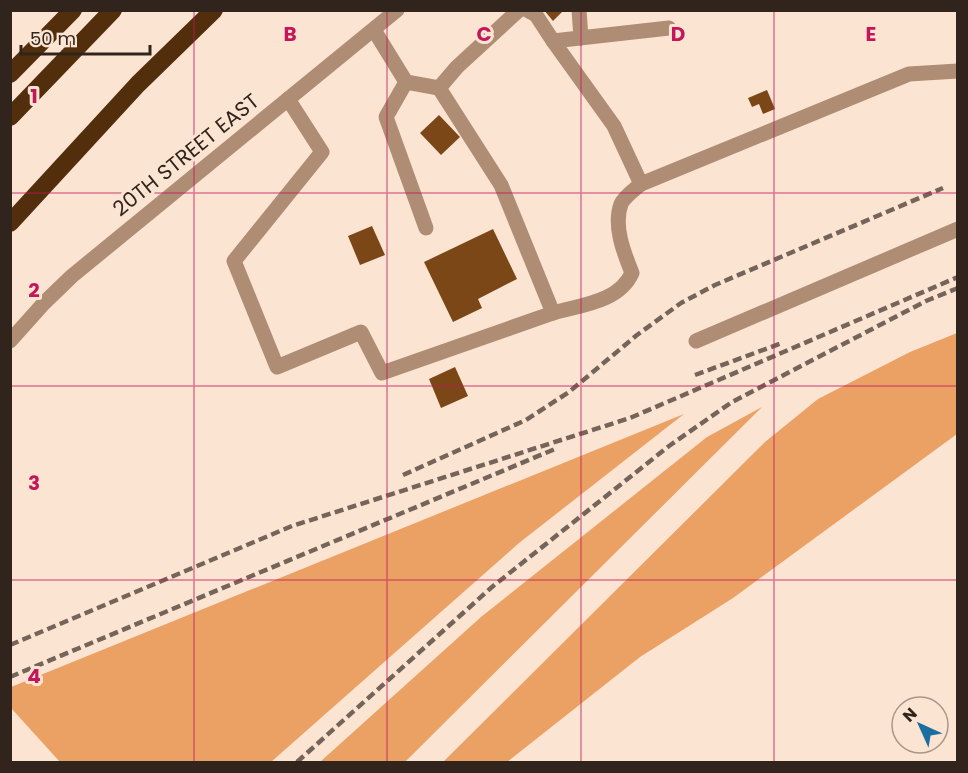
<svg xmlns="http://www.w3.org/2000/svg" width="968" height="773" font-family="Poppins,sans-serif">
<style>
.forest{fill:#eba064}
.building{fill:#7c4717}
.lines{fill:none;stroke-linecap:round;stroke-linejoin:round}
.minor{stroke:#ae8d74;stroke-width:15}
.highway{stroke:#532e0c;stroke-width:18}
.rail{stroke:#746459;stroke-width:4.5;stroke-dasharray:9 4.5;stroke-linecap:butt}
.grid{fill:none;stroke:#c2185b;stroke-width:1.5;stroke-opacity:0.55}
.labels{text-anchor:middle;stroke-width:6;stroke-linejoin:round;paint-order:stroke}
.street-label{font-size:21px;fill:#30241c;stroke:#fce4d2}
.grid-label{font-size:20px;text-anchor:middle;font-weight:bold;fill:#c2185b;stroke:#fce4d2;stroke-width:6;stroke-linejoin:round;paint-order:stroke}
</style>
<rect width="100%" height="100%" fill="#fce4d2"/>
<g class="forest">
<polygon points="957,333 957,434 733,598 640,657 507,762 443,762 765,442 818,399 910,352"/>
<polygon points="762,407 405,762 320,762 481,617 707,437"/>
<polygon points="684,414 519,543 271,762 60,762 11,708 11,687"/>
</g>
<g class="building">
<polygon points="544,10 564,10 553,21"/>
<polygon points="767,90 775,109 763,114 759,104 752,107 748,98"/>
<polygon points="439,115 460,137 441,155 420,133"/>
<polygon points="372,226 385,255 360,265 348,236"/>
<polygon points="493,229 517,279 478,299 482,308 453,322 424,262"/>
<polygon points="455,367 468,396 441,408 429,379"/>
</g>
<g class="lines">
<g class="minor">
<polyline points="527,10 536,15 553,41 669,28"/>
<polyline points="579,10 581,38"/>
<polyline points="374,30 406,82 386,117 426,228"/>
<polyline points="553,41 614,126 641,184"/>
<polyline points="406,82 439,88 457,67 519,10"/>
<polyline points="288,99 322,152 234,261 277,367 361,332 382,373 553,313 501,185 439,88"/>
<path d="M553 313C581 305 619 302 632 273 624 253 613 226 621 204 624 197 635 189 641 184L909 74 958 71"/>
<polyline points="10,341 44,303 72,276 397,10"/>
<polyline points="696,341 958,229"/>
</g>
<g class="highway">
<polyline points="10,74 73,10"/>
<polyline points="10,117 113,10"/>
<polyline points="10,223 138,84 214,10"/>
</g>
<g class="rail">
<polyline points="695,375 782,343"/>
<polyline points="403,475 526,420 569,392 637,335 681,303 715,285 943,188"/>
<polyline points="10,645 292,526 630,418 958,277"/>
<polyline points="10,677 555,449"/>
<polyline points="297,762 492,587 669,446 732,402 926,301 958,288"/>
</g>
</g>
<path class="grid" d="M194 10V762M387 10V762M581 10V762M774 10V762M10 193H958M10 386H958M10 580H958"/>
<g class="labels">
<g class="street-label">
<text transform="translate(186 155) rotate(-39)" y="7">20TH STREET EAST</text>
</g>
</g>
<g class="grid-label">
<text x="290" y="41">B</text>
<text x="484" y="41">C</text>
<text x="678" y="41">D</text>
<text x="871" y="41">E</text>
<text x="34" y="103">1</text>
<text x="34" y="297">2</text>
<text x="34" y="490">3</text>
<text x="34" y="683">4</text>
</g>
<rect width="968" height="773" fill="none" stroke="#30241c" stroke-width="24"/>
<g transform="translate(920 725) rotate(315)"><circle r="28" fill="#fce4d2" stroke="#aa9789" stroke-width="1.5"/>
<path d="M0-4.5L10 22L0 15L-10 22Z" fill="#1870a0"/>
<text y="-9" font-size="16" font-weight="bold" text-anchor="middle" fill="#30241c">N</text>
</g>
<path d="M21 45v9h129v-9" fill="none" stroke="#30241c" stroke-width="3"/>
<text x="30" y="45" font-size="18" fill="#30241c" stroke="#fce4d2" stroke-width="4.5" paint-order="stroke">50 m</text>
</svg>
